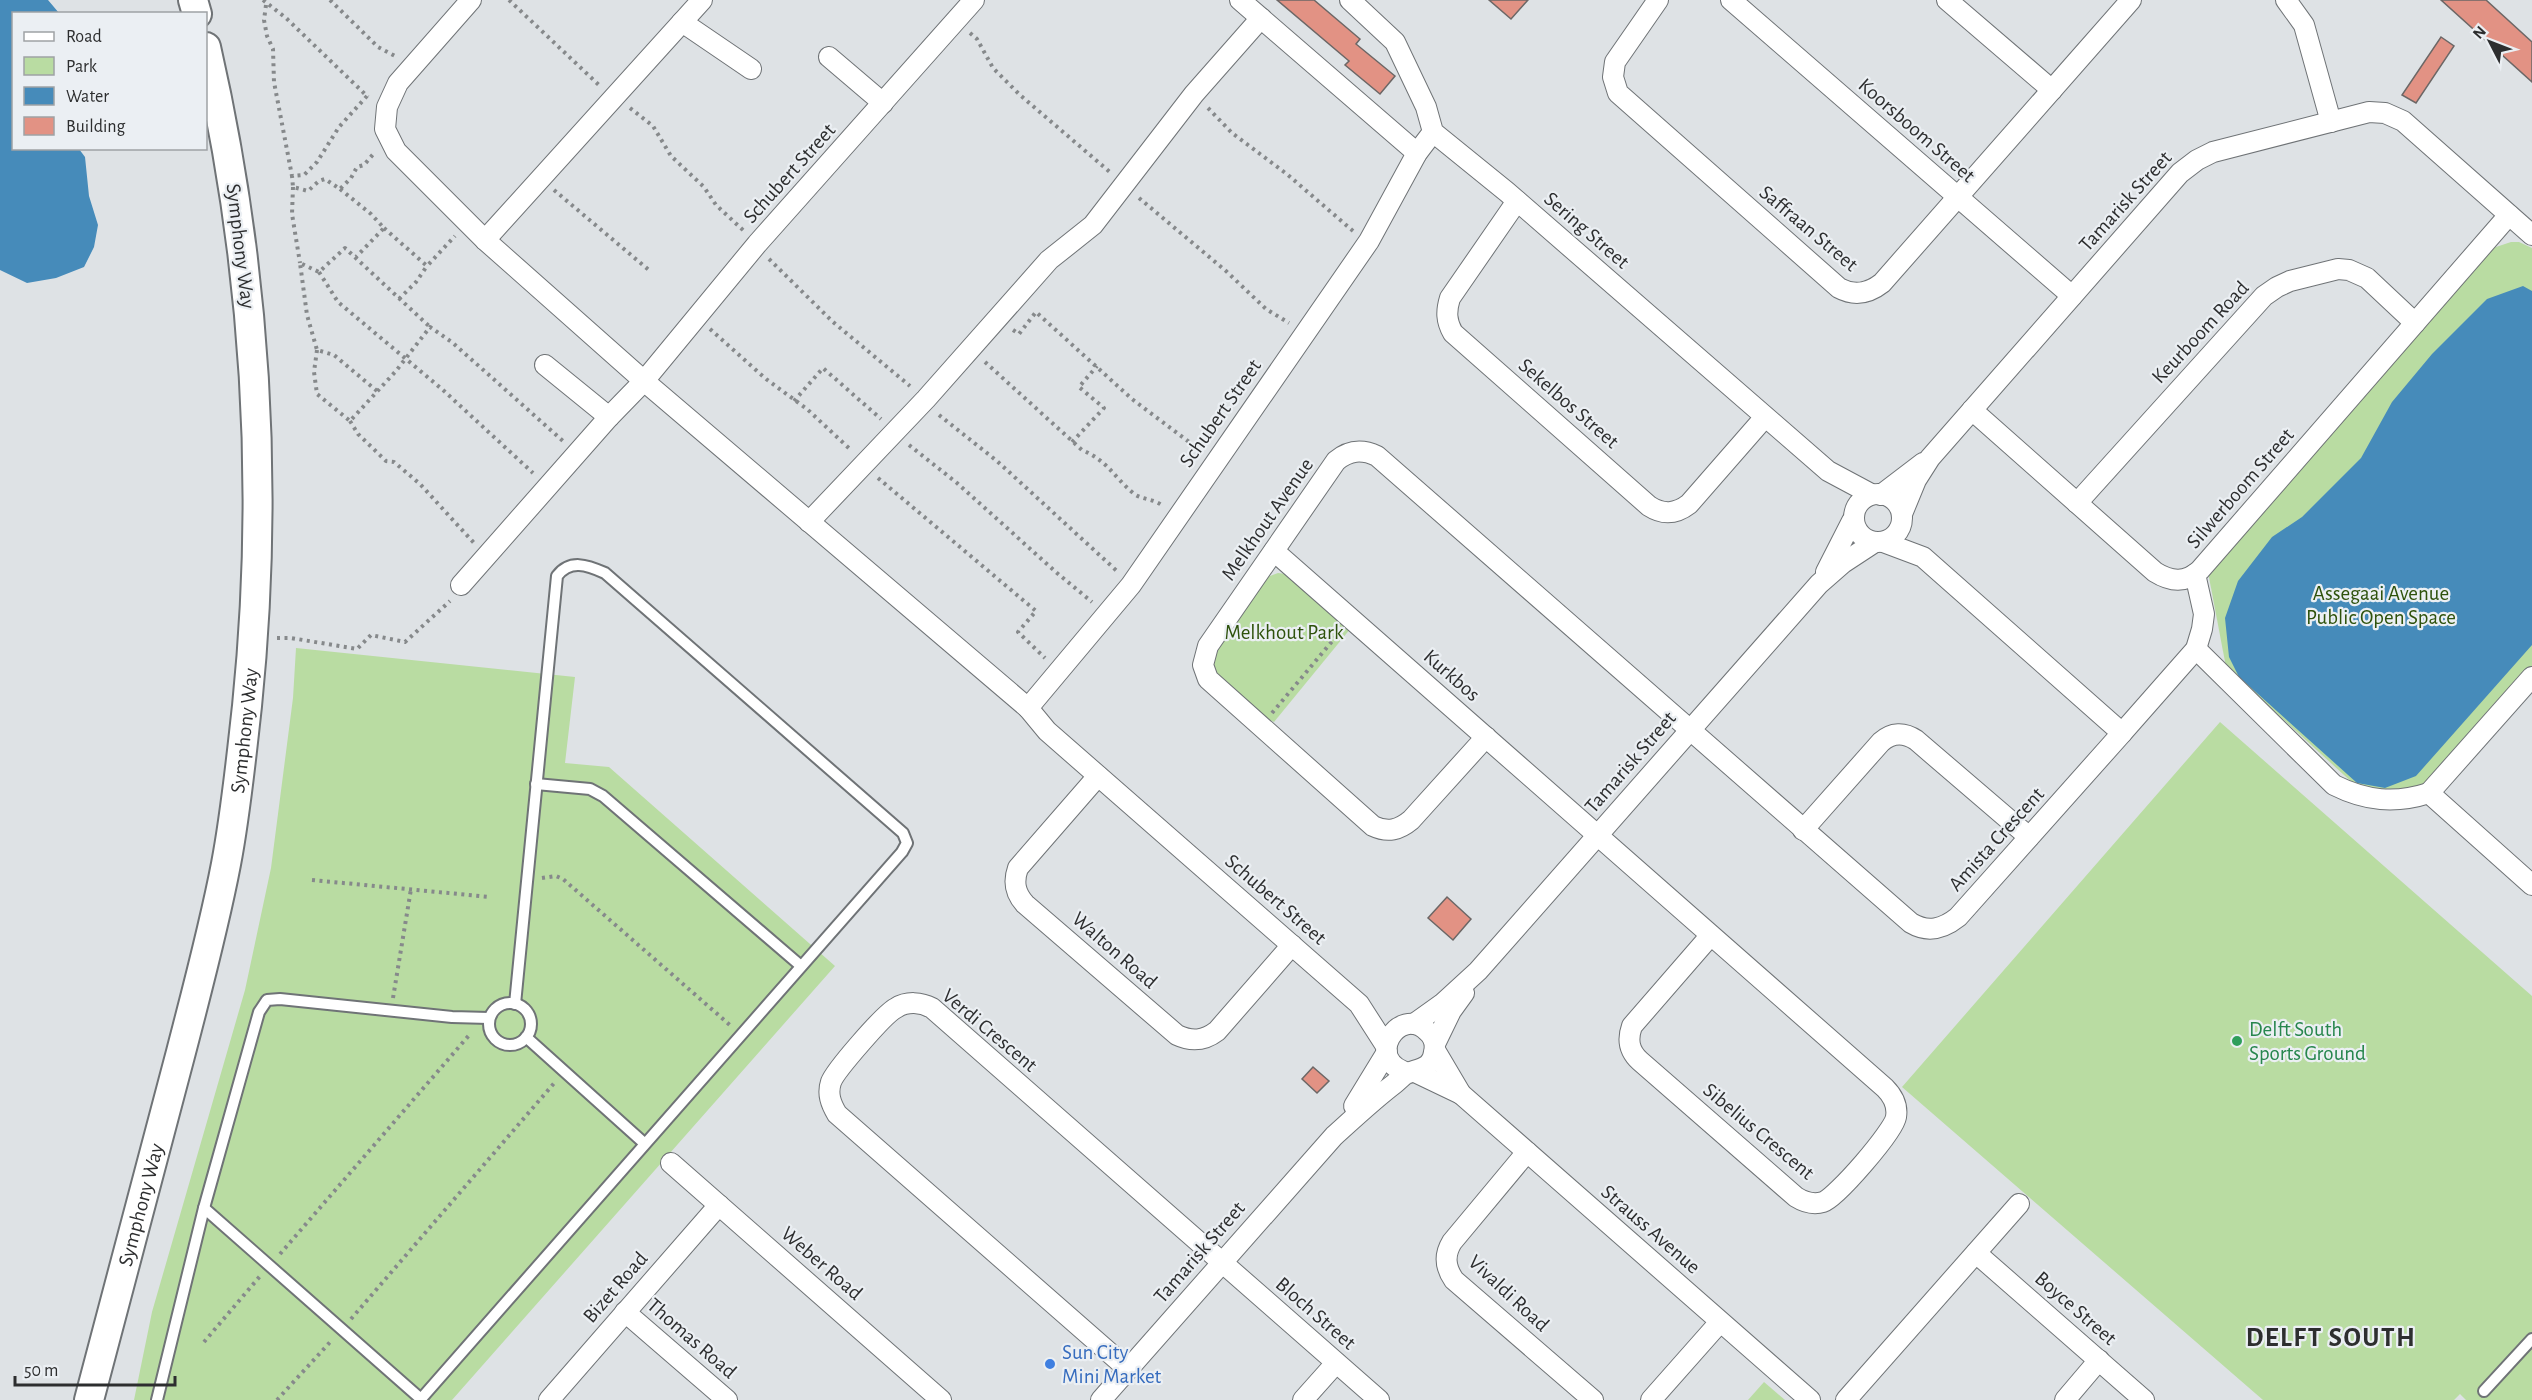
<svg xmlns="http://www.w3.org/2000/svg" width="2532" height="1400" font-family="'Alegreya Sans',sans-serif">
<style>
.green{fill:#b9dca2}
.water{fill:#468bba}
.building{fill:#e29284;stroke:#6c6766;stroke-width:1.5}
.lines{fill:none;stroke-linecap:round;stroke-linejoin:round}
.service-casing{stroke:#6f7376;stroke-width:14}
.minor-casing{stroke:#6f7376;stroke-width:22}
.secondary-casing{stroke:#6f7376;stroke-width:32}
.path{stroke:#86898b;stroke-width:4;stroke-dasharray:3 4.5;stroke-linecap:butt}
.service{stroke:#fff;stroke-width:10}
.minor{stroke:#fff;stroke-width:20}
.secondary{stroke:#fff;stroke-width:28}
.leisure-dot{fill:#2e9e5b;stroke:#ebeff3;stroke-width:2}
.shop-dot{fill:#3f7fe0;stroke:#ebeff3;stroke-width:2}
.labels{text-anchor:middle;stroke-width:4.5;stroke-linejoin:round;paint-order:stroke}
.street-label{font-size:21px;fill:#2d2e2f;stroke:#ebeff3}
.park-label{font-size:21px;fill:#2e520c;stroke:#ebeff3}
.leisure-label{font-size:21px;fill:#27864d;stroke:#ebeff3;text-anchor:start}
.shop-label{font-size:21px;fill:#366cbe;stroke:#ebeff3;text-anchor:start}
.district-label{font-size:27px;font-weight:bold;letter-spacing:1.5px;fill:#2d2e2f;stroke:#ebeff3}
</style>
<rect width="100%" height="100%" fill="#dee2e5"/>
<g class="green">
<polygon points="2511,242 2519,242 2532,248 2532,671 2429,787 2388,792 2356,786 2226,667 2208,572 2490,249"/>
<polygon points="1278,573 1286,574 1351,628 1274,722 1251,710 1218,680 1210,659 1265,578"/>
<polygon points="296,648 575,677 565,763 609,767 835,966 452,1400 134,1400 152,1312 245,990 271,868 293,698"/>
<polygon points="2220,722 2532,996 2532,1400 2466,1400 2460,1394 2454,1400 2263,1400 1902,1087"/>
<polygon points="1764,1382 1785,1400 1748,1400"/>
</g>
<g class="water">
<polygon points="0,0 48,0 59,13 14,14 14,148 79,149 85,157 89,196 98,225 94,247 84,267 56,278 27,283 0,270"/>
<polygon points="2523,286 2532,291 2532,645 2416,776 2385,788 2357,783 2239,677 2229,657 2225,618 2238,581 2272,537 2302,517 2361,458 2392,402 2432,354 2487,299"/>
</g>
<g class="building">
<polygon points="1277,0 1314,0 1360,39 1356,44 1395,76 1380,94 1345,65 1349,61"/>
<polygon points="1489,0 1528,0 1511,19"/>
<polygon points="2441,0 2486,0 2532,42 2532,82"/>
<polygon points="2441,37 2454,46 2416,103 2402,95"/>
<polygon points="1447,897 1471,919 1453,940 1428,918"/>
<polygon points="1313,1067 1329,1081 1317,1093 1302,1079"/>
</g>
<g class="lines">
<defs>
<g id="service">
<polyline points="536,784 590,789 603,796 801,966"/>
<circle cx="510" cy="1024" r="21"/>
<polyline points="526,1037 644,1143"/>
<polyline points="204,1208 421,1399"/>
<polyline points="2484,1391 2532,1339"/>
<polyline points="157,1400 204,1208 259,1012 267,1000 280,999 452,1017 489,1018"/>
<path d="M420 1400 902 852 907 843 903 833 605 573C587 565 570 559 557 576L515 1004"/>
</g>
<g id="minor">
<polyline points="471,0 398,83 387,107 385,129 396,151 485,240 644,381 1028,708 1047,731 1359,1004 1386,1046"/>
<polyline points="1240,0 1417,153"/>
<polyline points="1350,0 1395,42 1426,107 1433,132 1507,192 1828,471 1871,494"/>
<path d="M1658 0 1615 62 1613 77 1618 93 1839 288C1854 296 1868 294 1882 283L2131 0"/>
<polyline points="1731,0 2072,296"/>
<polyline points="1947,0 2052,90"/>
<polyline points="2286,0 2304,25 2331,122"/>
<polyline points="682,22 751,69"/>
<polyline points="829,57 883,103"/>
<path d="M1517 201 1450 298C1446 311 1446 321 1453 333L1649 506C1663 515 1676 514 1689 504L1765 417"/>
<polyline points="485,240 702,0"/>
<polyline points="545,365 609,417"/>
<path d="M1972 410 2155 572C2171 582 2186 583 2200 570L2509 215"/>
<circle cx="1878" cy="518" r="24"/>
<polyline points="1881,495 1923,463"/>
<polyline points="2077,503 2264,296 2277,287 2290,281 2338,269 2349,270 2367,278 2415,323"/>
<polyline points="1902,514 1916,480 1930,458 2180,173 2197,160 2213,152 2369,112 2385,113 2403,121 2532,235"/>
<polyline points="809,522 926,399 1049,260 1093,225 1194,94 1261,18"/>
<path d="M1274 551 1885 1088C1893 1096 1898 1105 1896 1117 1894 1131 1836 1198 1823 1202 1813 1205 1804 1202 1796 1197L1640 1061C1629 1051 1627 1040 1632 1026L1711 935"/>
<polyline points="1826,572 1852,521"/>
<polyline points="461,585 609,417 644,381 757,244 974,0"/>
<path d="M2196 649 2334 785C2366 801 2395 804 2429 793"/>
<polyline points="2532,677 2429,793 2532,885"/>
<polyline points="1028,708 1131,585 1369,241 1417,153 1433,132"/>
<polyline points="2122,733 2196,649 2202,629 2204,614 2195,574"/>
<path d="M1486 737 1411 820C1399 830 1388 833 1373 826L1208 679 1203 665 1208 646 1336 461C1349 450 1362 449 1377 456L1911 923C1928 933 1943 929 1958 917L2122 733 1923 557 1883 542"/>
<path d="M1098 776 1018 868C1013 882 1015 893 1025 904L1177 1035C1192 1042 1204 1041 1217 1031L1292 945"/>
<path d="M1803 830 1881 742C1892 732 1904 732 1916 740L2029 837"/>
<polyline points="1414,1024 1442,1004 1478,971 1819,584 1843,563 1875,542"/>
<polyline points="1435,1044 1451,1011 1464,993"/>
<polyline points="1435,1050 1461,1094 1810,1400"/>
<polyline points="1415,1072 1461,1094"/>
<polyline points="1354,1106 1387,1052"/>
<path d="M1527 1152 1452 1242C1444 1255 1445 1267 1454 1280L1593 1400"/>
<polyline points="671,1163 941,1400"/>
<polyline points="1976,1253 2144,1400"/>
<polyline points="625,1312 727,1400"/>
<path d="M1128 1369 837 1114C831 1104 827 1094 831 1082 835 1071 884 1014 896 1008 907 1001 921 1002 932 1008L1379 1400"/>
<polyline points="549,1400 719,1205"/>
<path d="M1101 1400 1334 1136C1354 1118 1373 1100 1394 1084 1398 1081 1403 1075 1408 1073 1421 1068 1432 1068 1434 1052 1436 1044 1433 1036 1427 1031 1399 1004 1362 1061 1409 1073"/>
<polyline points="1303,1400 1336,1363"/>
<polyline points="1651,1400 1720,1322"/>
<polyline points="1846,1400 2019,1204"/>
<polyline points="2065,1400 2099,1360"/>
</g>
<g id="secondary">
<polyline points="193,0 197,14"/>
<path id="s1" d="M89 1400C119 1284 151 1168 181 1052 197 990 214 927 226 864 236 812 241 759 247 706 270 482 256 266 206 47"/>
</g>
</defs>
<use href="#service" class="service-casing"/>
<use href="#minor" class="minor-casing"/>
<use href="#secondary" class="secondary-casing"/>
<g class="path">
<polyline points="263,0 286,18 368,97"/>
<polyline points="330,0 378,47 395,56"/>
<polyline points="509,0 600,86"/>
<polyline points="266,5 264,20 267,36 273,49 274,82 292,176"/>
<polyline points="970,33 977,39 993,68 1020,95 1111,173"/>
<polyline points="367,96 339,127 317,162 304,175 292,176 293,187 308,191 319,181 325,179 340,189 351,178 357,167 364,165 375,152"/>
<polyline points="630,108 653,126 671,156 704,187 716,205 744,231"/>
<polyline points="1208,108 1232,133 1288,175 1353,231"/>
<polyline points="293,187 292,214 300,263"/>
<polyline points="340,189 371,214 384,228 356,257"/>
<polyline points="554,190 650,271"/>
<polyline points="1139,198 1226,271 1266,309 1289,323"/>
<polyline points="384,228 427,266 455,236"/>
<polyline points="769,259 833,322 910,386"/>
<polyline points="319,272 338,302 443,390 533,473"/>
<polyline points="399,299 416,282 427,266"/>
<polyline points="710,329 766,379 807,409 852,451"/>
<polyline points="1013,330 1019,334 1036,312 1132,399 1201,451"/>
<polyline points="317,350 314,372 317,394 350,421 396,371 430,327 453,343 563,441"/>
<path d="M985 362 1082 450C1108 461 1113 476 1133 493 1141 500 1153 498 1163 506"/>
<polyline points="377,391 334,355 317,350 307,315 300,263 319,272 345,248 430,327"/>
<polyline points="794,401 823,368 881,419"/>
<polyline points="939,415 997,461 1118,572"/>
<polyline points="350,421 358,434 386,461 394,462 420,484 474,543"/>
<polyline points="1072,442 1104,408 1079,387 1097,366"/>
<polyline points="909,445 957,483 1057,573 1092,602"/>
<polyline points="878,478 1036,611 1018,632 1045,658"/>
<polyline points="277,638 291,638 357,649 371,635 405,642 450,601"/>
<polyline points="1272,713 1339,633"/>
<polyline points="542,878 556,876 563,879 731,1026"/>
<polyline points="312,880 490,897"/>
<polyline points="393,998 411,889"/>
<polyline points="280,1254 471,1033"/>
<polyline points="351,1319 556,1081"/>
<polyline points="204,1342 261,1275"/>
<polyline points="277,1400 332,1340"/>
</g>
<use href="#service" class="service"/>
<use href="#minor" class="minor"/>
<use href="#secondary" class="secondary"/>
</g>
<circle class="leisure-dot" cx="2237" cy="1041" r="6"/>
<circle class="shop-dot" cx="1050" cy="1364" r="6"/>
<g class="labels">
<g class="street-label">
<text transform="translate(1917 130) rotate(41)" y="7">Koorsboom Street</text>
<text transform="translate(789 173) rotate(-48)" y="7">Schubert Street</text>
<text transform="translate(2125 201) rotate(-48)" y="7">Tamarisk Street</text>
<text transform="translate(1809 228) rotate(40)" y="7">Saffraan Street</text>
<text transform="translate(1587 230) rotate(41)" y="7">Sering Street</text>
<text transform="translate(241 246) rotate(83)" y="7">Symphony Way</text>
<text transform="translate(2200 332) rotate(-47)" y="7">Keurboom Road</text>
<text transform="translate(1569 403) rotate(41)" y="7">Sekelbos Street</text>
<text transform="translate(1220 413) rotate(-55)" y="7">Schubert Street</text>
<text transform="translate(2240 488) rotate(-49)" y="7">Silwerboom Street</text>
<text transform="translate(1267 519) rotate(-55)" y="7">Melkhout Avenue</text>
<text transform="translate(1452 675) rotate(41)" y="7">Kurkbos</text>
<text dy="7" stroke="none"><textPath href="#s1" startOffset="688">Symphony Way</textPath></text>
<text transform="translate(1630 762) rotate(-49)" y="7">Tamarisk Street</text>
<text transform="translate(1996 839) rotate(-48)" y="7">Amista Crescent</text>
<text transform="translate(1276 899) rotate(41)" y="7">Schubert Street</text>
<text transform="translate(1115 950) rotate(41)" y="7">Walton Road</text>
<text transform="translate(990 1030) rotate(40)" y="7">Verdi Crescent</text>
<text transform="translate(1759 1131) rotate(40)" y="7">Sibelius Crescent</text>
<text dy="7" stroke="none"><textPath href="#s1" startOffset="202">Symphony Way</textPath></text>
<text transform="translate(1651 1229) rotate(41)" y="7">Strauss Avenue</text>
<text transform="translate(1199 1252) rotate(-49)" y="7">Tamarisk Street</text>
<text transform="translate(822 1263) rotate(41)" y="7">Weber Road</text>
<text transform="translate(615 1287) rotate(-49)" y="7">Bizet Road</text>
<text transform="translate(1509 1293) rotate(43)" y="7">Vivaldi Road</text>
<text transform="translate(2076 1308) rotate(41)" y="7">Boyce Street</text>
<text transform="translate(1316 1313) rotate(41)" y="7">Bloch Street</text>
<text transform="translate(692 1338) rotate(41)" y="7">Thomas Road</text>
</g>
<g class="park-label">
<text x="2381" y="600">Assegaai Avenue<tspan x="2381" dy="24">Public Open Space</tspan></text>
<text x="1284" y="639">Melkhout Park</text>
</g>
<g class="leisure-label">
<text x="2249" y="1036">Delft South<tspan x="2249" dy="24">Sports Ground</tspan></text>
</g>
<g class="shop-label">
<text x="1062" y="1359">Sun City<tspan x="1062" dy="24">Mini Market</tspan></text>
</g>
<g class="district-label">
<text x="2331" y="1346">DELFT SOUTH</text>
</g>
</g>
<rect x="12" y="12" width="195" height="138" fill="#ebeff3" stroke="#9fa2a5" stroke-width="1.5"/>
<rect x="24" y="32" width="30" height="9" fill="#ffffff" stroke="#9fa2a5" stroke-width="1.5"/>
<text x="66" y="42" font-size="18" fill="#2d2e2f">Road</text>
<rect x="24" y="57" width="30" height="18" fill="#b9dca2" stroke="#9fa2a5" stroke-width="1.5"/>
<text x="66" y="72" font-size="18" fill="#2d2e2f">Park</text>
<rect x="24" y="87" width="30" height="18" fill="#468bba" stroke="#9fa2a5" stroke-width="1.5"/>
<text x="66" y="102" font-size="18" fill="#2d2e2f">Water</text>
<rect x="24" y="117" width="30" height="18" fill="#e29284" stroke="#9fa2a5" stroke-width="1.5"/>
<text x="66" y="132" font-size="18" fill="#2d2e2f">Building</text>
<g transform="translate(2490 42) rotate(312)" stroke="#ebeff3" stroke-width="4.5" paint-order="stroke">
<path d="M0-4.5L10 22L0 15L-10 22Z" fill="#2d2e2f"/>
<text y="-9" font-size="16" font-weight="bold" text-anchor="middle" fill="#2d2e2f">N</text>
</g>
<path d="M15 1376v9h160v-9" fill="none" stroke="#2d2e2f" stroke-width="3"/>
<text x="24" y="1376" font-size="18" fill="#2d2e2f" stroke="#ebeff3" stroke-width="4.5" paint-order="stroke">50 m</text>
</svg>
